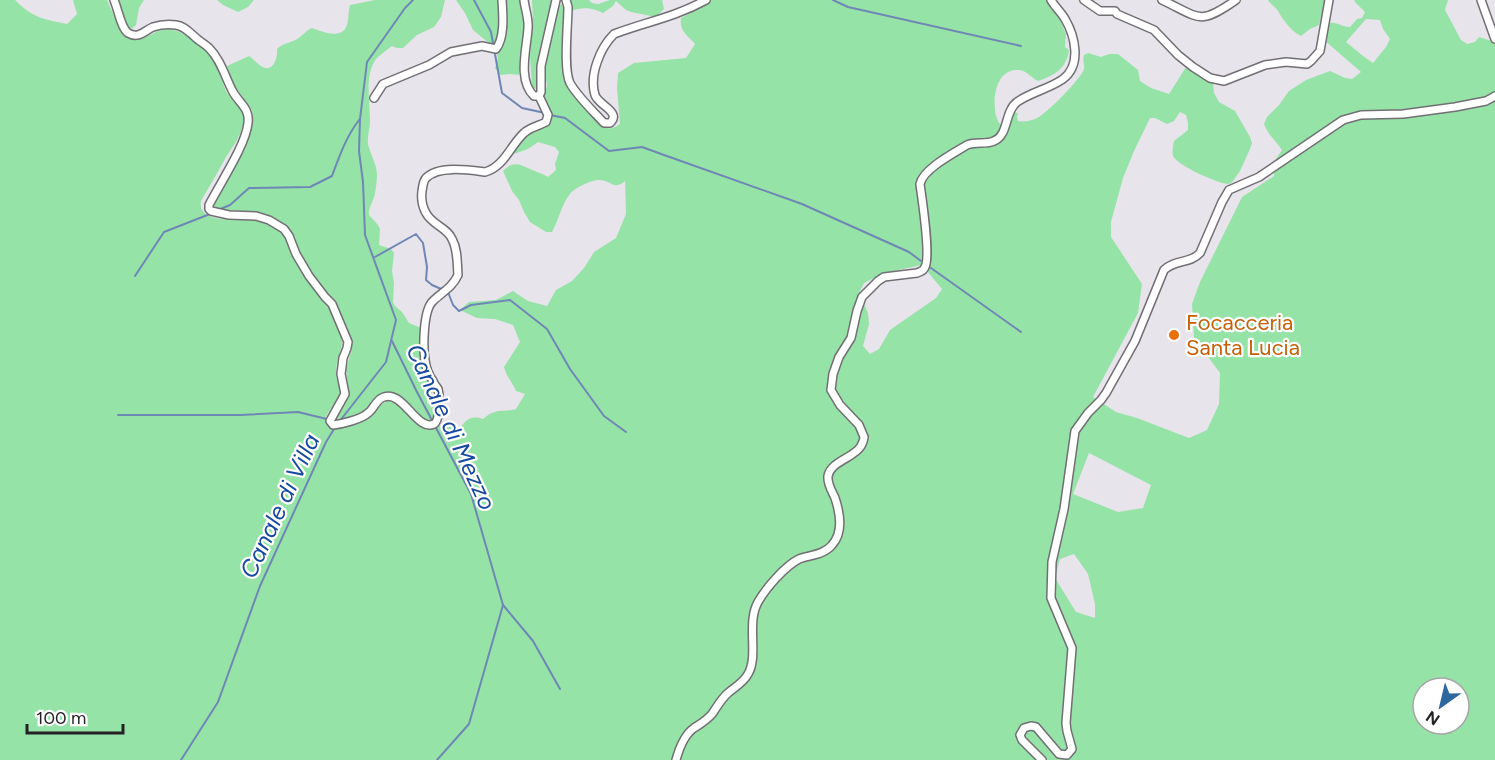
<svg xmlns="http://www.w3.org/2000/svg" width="1495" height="760" font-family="Figtree,sans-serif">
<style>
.green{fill:#96e3a8;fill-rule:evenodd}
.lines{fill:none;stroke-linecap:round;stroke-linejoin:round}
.stream{stroke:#6f87b5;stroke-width:2}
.minor-casing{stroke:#716f74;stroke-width:10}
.minor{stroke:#fff;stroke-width:7}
.food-dot{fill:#e8710a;stroke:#fff;stroke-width:2}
.labels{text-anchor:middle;stroke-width:4.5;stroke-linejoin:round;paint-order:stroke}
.food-label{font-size:22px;fill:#c56008;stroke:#fff;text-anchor:start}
.water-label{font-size:24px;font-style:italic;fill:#1749a2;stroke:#fff}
</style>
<rect width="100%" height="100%" fill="#e8e4eb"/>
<g class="green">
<path d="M0 0H15C33 18 43 19 67 24L77 14 73 0H107L117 23 130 39C147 43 157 25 173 30 192 35 209 51 219 67 223 74 222 82 225 89 231 102 248 109 243 125 240 136 233 147 226 157 218 172 209 187 201 201 201 204 200 207 202 210 212 227 258 213 276 228 294 242 293 258 303 275 308 283 316 289 321 297 331 310 341 325 342 342 342 347 340 351 339 355 337 361 336 368 336 374 336 380 342 390 339 396 336 405 328 409 325 420L327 424 335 428C344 425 355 423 363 419 375 414 378 403 391 400 412 410 422 444 448 420L453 421 458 430C467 420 469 415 483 419 497 407 501 413 516 409L525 394 516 391C512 382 506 376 504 367L520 342 513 325 495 319 477 318 460 310 469 302 496 300 513 291 528 301 547 306 556 290 572 281 584 268 594 252 616 238 626 214 625 181C614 191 611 180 599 180 592 180 574 188 570 194 561 205 559 220 552 232H546L530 222 524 212 519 200 512 191 503 171C513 161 518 164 530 169 536 172 542 173 548 177L556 170 555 164 559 152 555 147 538 142 528 149 514 154C519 133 535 136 548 123L542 99 547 86 544 66 558 6 562 4 563 8V63L565 77 599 123C606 130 612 130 620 124L617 88 618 73 634 63 686 58 695 44C687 35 679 31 681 18L696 10 708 0H1047L1058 15 1066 34 1065 47 1069 50C1067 68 1054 76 1038 81 1031 78 1027 70 1018 70 998 69 993 94 995 109 995 114 997 119 999 123L1003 125 1014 112 1018 113 1017 117 1018 121C1024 122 1031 121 1037 118 1046 114 1081 79 1084 69 1085 64 1082 61 1084 55L1088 53 1101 57 1109 54H1118L1138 70 1140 81 1151 88 1169 94 1186 67 1213 83 1214 93 1219 102 1235 111 1250 137 1252 143 1250 149 1240 171 1233 181 1229 184C1218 184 1177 165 1173 156 1172 151 1173 146 1174 141L1188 130V123L1186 115 1180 112 1174 121 1167 124 1155 118H1150L1134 151 1123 178 1111 222V237L1142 284 1138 313 1093 397 1116 412 1137 418 1189 438 1207 430 1219 404 1220 373 1194 338 1192 304 1200 282 1242 197 1274 176 1273 163 1282 150C1276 141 1268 135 1264 124L1267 117 1279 105 1289 91 1306 80 1330 71 1345 78 1352 79 1361 72 1324 40 1326 24C1336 20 1340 27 1350 27L1357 19 1362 18 1365 12 1354 1 1355 0H1448L1445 10 1461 40 1467 44 1475 42 1479 37 1495 42V760H0ZM1366 19 1380 20 1383 29 1390 39 1386 47 1373 63 1363 56 1346 42ZM922 265 942 289 936 298 890 330 879 349 870 354 863 346 869 324 868 313 859 293 864 283 884 273ZM1089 453 1151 485 1143 508 1118 512 1073 494ZM1074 554 1088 574 1095 604V618L1076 612 1055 578 1060 559ZM1423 688H1459V724H1423Z"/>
<polygon points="118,0 144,0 139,8 136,25 129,31 125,24"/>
<polygon points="217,0 254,0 248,7 238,12 223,5"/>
<path d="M375 0H445L441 17 434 27 417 35 403 48H397L392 46C387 50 381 54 377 58 364 73 370 102 370 121 370 129 367 136 368 144 370 154 377 164 377 175 377 180 376 188 375 193 374 201 368 207 369 215L378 225 380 229 379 245 391 249 394 253 392 271 394 283 393 302 395 306 402 312 409 323 421 328 422 368 433 392 427 396V403L436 406 435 418 426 422 410 405 387 392 378 395 367 411 363 414 336 422 334 420 349 395 346 370 352 348 351 341 338 307 308 268 300 253 294 236 290 229 282 223 267 215 255 212 217 209 214 207C221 180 260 140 252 111 249 102 240 96 236 88 231 82 229 73 227 66L249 56C254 59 256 63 261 66 273 74 278 58 277 49 284 42 293 43 300 37 305 33 307 30 312 28 323 32 342 40 347 25 349 18 348 11 350 5Z"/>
<polygon points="456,0 521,0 525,31 519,75 510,74 500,75 495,68 498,58 495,48 473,30 465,13"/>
<polygon points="532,0 552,0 541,45 537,69 536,89 532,88 530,56 533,22"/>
<path d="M568 0H589L592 3 598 4 610 0H662L664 9 656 17 631 12 626 10 616 1 613 6 603 13C592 7 582 7 571 11Z"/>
<path d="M1268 0H1325L1319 25 1310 29 1301 36C1292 32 1283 20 1278 11 1275 6 1271 5 1268 0Z"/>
</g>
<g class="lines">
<g class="stream">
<polyline points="474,0 491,32 502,93 522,108 545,113"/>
<polyline points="833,0 848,7 1021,46"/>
<polyline points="550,115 565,118 609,151 642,147 664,155 802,204 909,252 921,261"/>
<path d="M218 210 230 205 249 188 310 187 332 176C339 157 346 137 359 120"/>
<polyline points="375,257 416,234 423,243 427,267 426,280 432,285 448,292 453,305 459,311 471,305 510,300 547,329 570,369 604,416 626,432"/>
<polyline points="931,268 1021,332"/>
<polyline points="135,276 164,232 210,214"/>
<polyline points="392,341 417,392 471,494 503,605 469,724 437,760"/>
<polyline points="118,415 240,415 298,412 339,422"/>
<polyline points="339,422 386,362 396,320 365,235 363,182 359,151 360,119 367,62 405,8 413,0"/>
<polyline points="503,605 533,641 560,689"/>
<polyline points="181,760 218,702 260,586 326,442 336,426"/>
</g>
<defs>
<g id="minor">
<path d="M114 0C118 9 121 28 128 33 139 39 144 31 153 27 159 25 169 24 176 25 184 26 189 32 195 37 199 41 205 44 209 48 221 60 225 77 233 92 239 103 250 108 248 123 246 145 219 185 209 205V209L211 211 229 215 256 216 269 220 284 229 289 236 296 254 309 276 325 297 332 304 348 342 347 348 343 358 341 374 345 394 330 421 333 425C342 424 362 419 368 413 374 409 376 399 384 397 403 390 417 432 434 424 440 421 440 396 438 389 436 386 434 384 433 381 428 374 426 368 425 360 423 347 423 310 433 301 442 292 452 288 458 275 457 263 458 250 452 239 447 227 432 225 426 213 422 206 421 199 422 191 423 186 423 181 426 178 438 165 470 170 485 172 504 167 510 146 524 133 530 127 539 126 546 122L548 115 539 96"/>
<path d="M524 0C525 9 529 19 528 28 527 48 517 80 534 96H539L541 92V66L556 0"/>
<path d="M566 0 568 7C568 25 563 69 570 83 577 96 594 112 604 123H610C622 112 598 105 595 95 589 75 600 48 614 34 646 22 675 17 706 0"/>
<polyline points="1084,0 1100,11 1115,11 1117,14 1154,30 1178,55 1193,67 1210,78 1224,81 1265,65 1286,62 1307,64 1311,61 1320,51 1329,0"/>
<path d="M1162 0C1200 18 1199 26 1236 0"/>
<polyline points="1481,0 1495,39"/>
<path d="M374 98 383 84 429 65 451 52 482 46 496 49C505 37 503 15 502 0"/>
<path d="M676 760C679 749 684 735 694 728 700 724 706 721 712 714 717 707 721 699 728 693 735 687 744 682 748 674 759 656 746 623 758 602 766 588 785 566 799 559 810 555 824 555 832 545 844 532 840 513 835 498 832 491 827 484 828 476 831 461 854 458 861 446 862 444 864 439 864 437L859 425 840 405 831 390 833 374 839 357 851 338 857 311 862 297 878 281 884 277 917 273C921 271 923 272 925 267 931 256 922 199 920 184 923 169 954 153 967 145 976 141 986 145 994 141 1009 135 1004 112 1017 102 1031 92 1049 89 1063 79 1082 65 1075 36 1065 19 1061 12 1055 7 1051 0"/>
<path d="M1042 760 1022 740 1020 735 1024 728 1031 726 1036 727 1059 754 1067 755 1072 749 1067 731 1066 723 1072 648 1051 598 1052 562 1064 509 1075 431 1088 413 1101 400 1106 393 1135 341 1164 270C1175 259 1190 264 1200 253L1222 202 1229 190 1259 177 1343 120 1361 115 1403 114 1455 107 1486 101 1495 96"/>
</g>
</defs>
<use href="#minor" class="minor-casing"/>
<use href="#minor" class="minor"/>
</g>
<circle class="food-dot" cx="1174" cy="335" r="6"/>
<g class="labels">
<g class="food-label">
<text x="1186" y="330">Focacceria<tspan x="1186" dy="25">Santa Lucia</tspan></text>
</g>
<g class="water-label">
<text transform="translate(451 427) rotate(65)" y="8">Canale di Mezzo</text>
<text transform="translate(280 506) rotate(-65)" y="8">Canale di Villa</text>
</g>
</g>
<g transform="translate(1441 706) rotate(214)"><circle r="28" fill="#ffffff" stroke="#a7a6a7" stroke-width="1.5"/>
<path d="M0-4.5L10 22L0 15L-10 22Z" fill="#2c689f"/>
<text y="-9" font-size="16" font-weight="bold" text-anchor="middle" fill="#232124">N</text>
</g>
<path d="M27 724v9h96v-9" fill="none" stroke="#232124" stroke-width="3"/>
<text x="36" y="724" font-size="18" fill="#232124" stroke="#ffffff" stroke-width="4.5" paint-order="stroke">100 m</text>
</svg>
